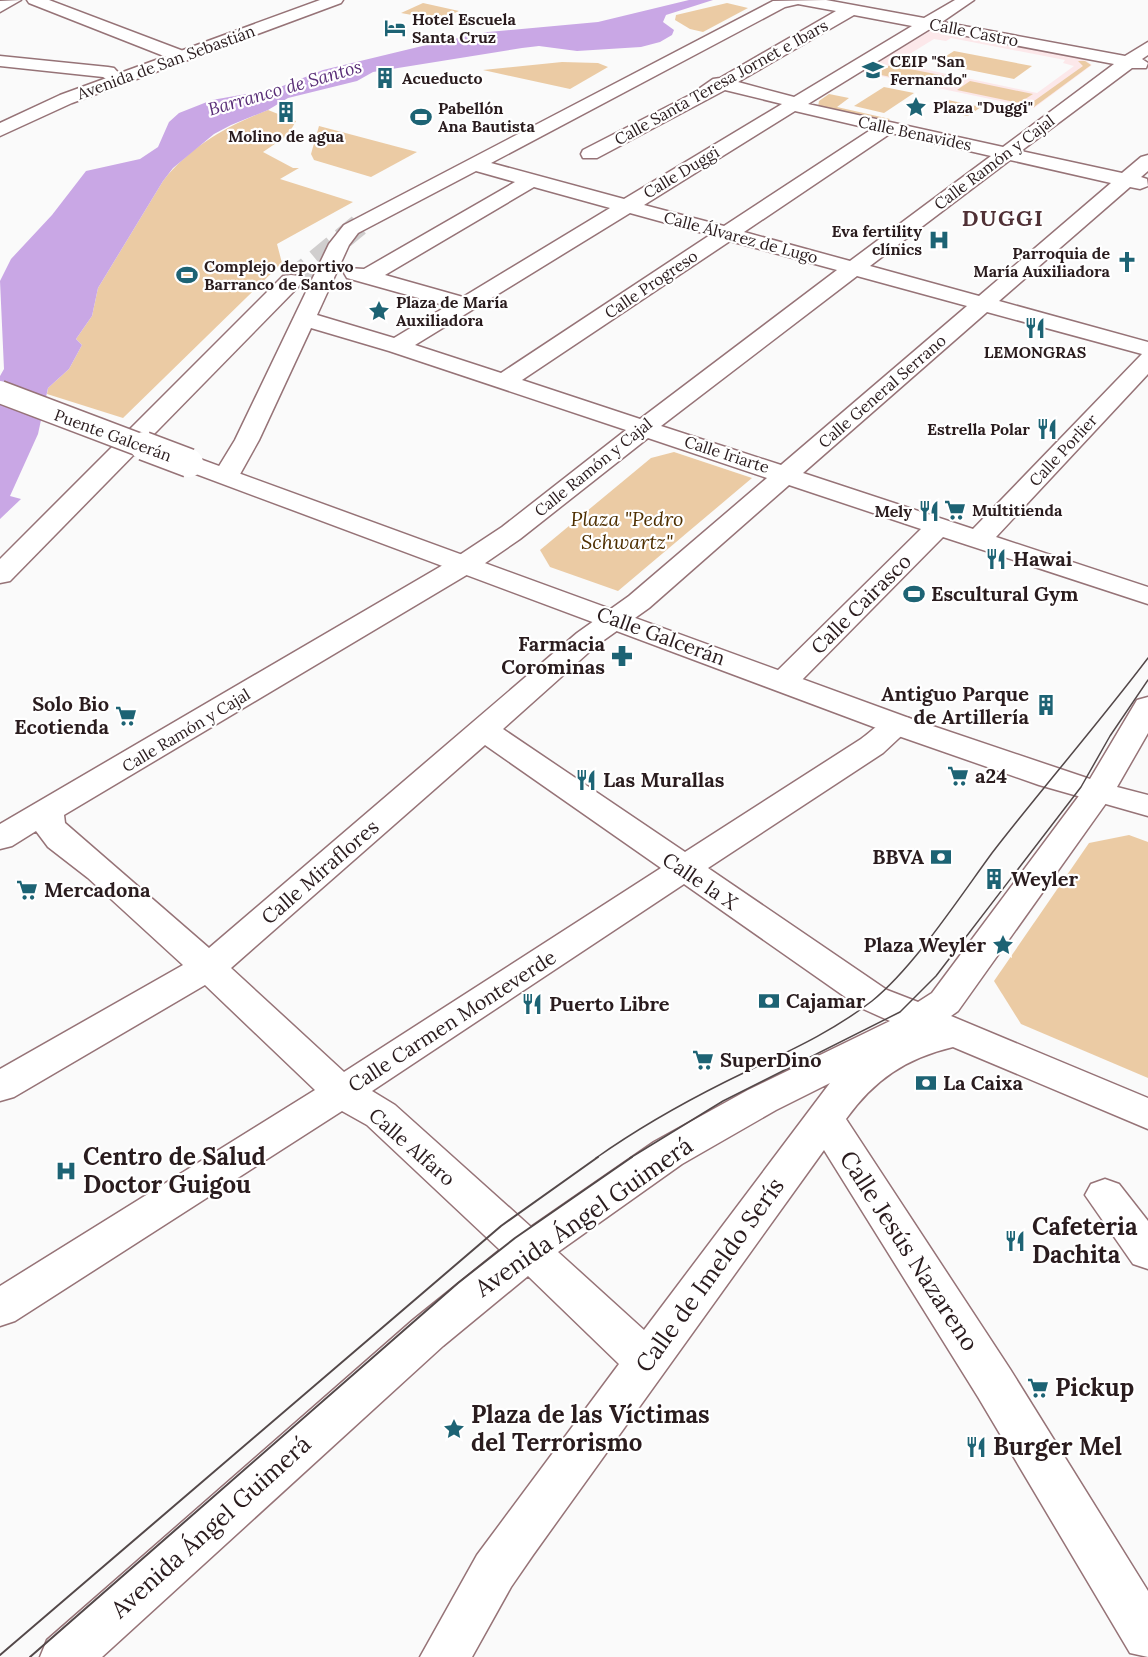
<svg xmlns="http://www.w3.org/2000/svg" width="1148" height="1657" font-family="Lora,serif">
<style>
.built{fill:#fce8ea;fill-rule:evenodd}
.green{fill:#ebcba4}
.water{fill:#c9a7e5}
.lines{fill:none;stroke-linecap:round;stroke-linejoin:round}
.street-tunnel{stroke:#d0cece;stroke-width:22;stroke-dasharray:22 11;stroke-linecap:butt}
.street-casing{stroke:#967377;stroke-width:3}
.secondary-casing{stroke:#967377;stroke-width:3}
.street{fill:#fff;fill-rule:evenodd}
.secondary{fill:#fff;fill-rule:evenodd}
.tram-far1{stroke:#534849;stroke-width:1.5}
.tram{stroke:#534849;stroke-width:2}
.secondary-bridge-far1-casing{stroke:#967377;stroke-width:25;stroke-linecap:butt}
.secondary-bridge-casing{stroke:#967377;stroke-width:31;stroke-linecap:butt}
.secondary-bridge-far1{stroke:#fff;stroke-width:22}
.secondary-bridge{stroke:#fff;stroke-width:28}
.labels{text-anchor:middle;stroke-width:4.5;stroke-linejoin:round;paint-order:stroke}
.far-poi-label{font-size:16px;font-weight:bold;fill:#2a1c1e;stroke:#fff;text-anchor:start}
.far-street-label{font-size:16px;fill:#2a1c1e;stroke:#fff}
.far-water-label{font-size:18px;font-style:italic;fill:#5a2f78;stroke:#fff}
.park-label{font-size:20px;font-style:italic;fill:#4e2f00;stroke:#fff}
.poi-label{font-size:20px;font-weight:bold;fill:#2a1c1e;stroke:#fff;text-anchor:start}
.street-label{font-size:20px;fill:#2a1c1e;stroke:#fff}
.far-district-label{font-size:22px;font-weight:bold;letter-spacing:1.5px;fill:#503136;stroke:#fff}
.near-poi-label{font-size:24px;font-weight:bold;fill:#2a1c1e;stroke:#fff;text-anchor:start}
.near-street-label{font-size:24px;fill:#2a1c1e;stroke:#fff}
</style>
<rect width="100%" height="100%" fill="#fafafa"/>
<path class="built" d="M930 31 1081 57 1092 65 1034 108 861 72ZM951 38 1065 60 1063 63 1074 66 1037 93 895 63 934 39 946 41Z"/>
<g class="green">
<polygon points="423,3 459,11 439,20 401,13"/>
<polygon points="727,3 748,8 703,32 690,29 675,20 676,15"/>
<polygon points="954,51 1032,66 1014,79 935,63"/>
<polygon points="1078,61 1085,61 1091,65 1034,107 1027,106 1083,66"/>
<polygon points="562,62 598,63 608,67 570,89 483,70"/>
<polygon points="890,65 950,77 936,86 876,74"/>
<polygon points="970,81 1033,94 1019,103 957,90"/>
<polygon points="884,87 914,93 884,113 854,106"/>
<polygon points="829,94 849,98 837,107 890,119 886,123 818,107 819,101"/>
<polygon points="948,100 981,107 968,116 935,110"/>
<path d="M268 110 296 121 288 135 263 152 293 168H299L280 179 353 202 277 244 282 263 123 418 47 394 48 388 69 369 82 345 76 339 92 316 98 288 163 181C191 146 227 126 268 110Z"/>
<polygon points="319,126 417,152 371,177 314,160 311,154"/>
<polygon points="674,452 752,478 618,591 550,567 540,550 651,458"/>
<polygon points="1129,835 1148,842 1148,1078 1021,1024 994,981 1089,843"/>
</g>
<polygon class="water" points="689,0 713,0 666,15 663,22 674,30 672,35 660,42 641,47 577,51 539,46 522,48 373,72 357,81 288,98 268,110 231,125 214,134 173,168 163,181 98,288 92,316 76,339 82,345 69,369 48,388 38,434 10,496 21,499 0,519 0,376 4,369 0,281 11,259 52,215 86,171 140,159 158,147 169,122 179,113 212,100 275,89 323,70 443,41 488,32 598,22"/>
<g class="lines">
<polyline class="street-tunnel" points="291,281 360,224"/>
<defs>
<g id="street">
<polygon points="21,0 0,12 0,1"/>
<polygon points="27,0 49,0 186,52 188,56 186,60 174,60 29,3"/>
<path d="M826 0 924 18 955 0H974L942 22 1125 56 1148 42V55L1142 59 1148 63 1146 68H1132L1021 151 1122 173 1141 157 1148 155V171L1141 177 1147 179 1148 186 1140 189 1130 187 999 301 1148 342V374L996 537 1148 587V604L943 537 794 688 783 691 772 688 768 682 772 676 921 529 789 485 649 608 597 645 503 729 685 852 861 739C877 727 888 713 909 718L913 725 883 753 708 868 887 990 918 1002 932 993 1087 785 1098 782 1109 785 1114 792 1109 799 958 1011 951 1016 1148 1098V1129L953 1047C906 1058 874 1080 846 1119L1010 1369 1148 1591V1657L1130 1653 978 1397 824 1150 533 1555 511 1587 472 1657H420L477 1555 619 1364 528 1276 443 1346 102 1657H40L47 1640 413 1320 500 1250 367 1125 342 1111 15 1321 0 1326V1286L315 1090 205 985 14 1097 0 1101V1069L183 965 88 878 48 847 36 831 12 846 0 849V824L455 558 502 527 626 430 389 351 311 328 259 440 239 476 235 481 226 484 217 481 213 476 235 440 329 244 344 225 773 1ZM798 4 836 11 720 78 713 79 690 95 583 150 581 154 583 158H597L725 90 782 104 624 199 491 163 785 7ZM854 15 912 26 794 97 738 82ZM930 29 1114 64 1003 147 808 104ZM795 111 872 129 724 226 644 205ZM891 133 991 156 850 261 744 232ZM1010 160 1111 183 979 296 870 266ZM476 171 515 182 364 269 347 268 344 273 347 278 447 306 394 338 317 315 349 245 358 233ZM534 187 610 208 463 297 385 275ZM630 213 710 235 501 373 415 345ZM730 241 837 270 640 419 522 380ZM857 276 967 306 781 465 661 426ZM987 312 1142 354 973 529 803 473ZM648 438 767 478 629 596 577 633 209 948 65 823 64 815 475 570 520 539ZM485 745 661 868 344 1072 231 968ZM684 884 861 1008 890 1021 748 1090 654 1142 531 1227 395 1105 372 1091ZM830 1083 644 1330 558 1252 682 1164 776 1110Z"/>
<polygon points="0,56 108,67 114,68 125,80 116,85 103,77 0,66"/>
<polygon points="291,275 299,276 302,281 299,286 10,581 0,583 0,559 283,276"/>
<polygon points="1105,1179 1119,1184 1148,1221 1148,1269 1133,1264 1085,1195 1091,1184"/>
</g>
<g id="secondary">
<polygon points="320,0 343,0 341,3 72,103 0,136 0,123 60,95"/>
<polygon points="189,455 909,718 1090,779 1137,700 1148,697 1148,733 1117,787 1148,795 1148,816 1039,785 887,732 180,468 176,463 180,458"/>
</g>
</defs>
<use href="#street" class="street-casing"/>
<use href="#secondary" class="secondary-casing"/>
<use href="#street" class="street"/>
<use href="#secondary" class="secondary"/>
<g class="tram-far1">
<path d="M596 1158C637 1129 681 1104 725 1082 775 1057 827 1036 872 1001 914 967 959 898 992 853 1043 787 1098 724 1148 658"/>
<polyline points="630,1158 723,1101 900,1012 936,976 1081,787 1110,736 1148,680"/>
</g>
<g class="tram">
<polyline points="0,1655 501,1226 598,1157"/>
<polyline points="30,1657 458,1283 515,1238 632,1157"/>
</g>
<defs>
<polyline id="secondary-bridge-far1" points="0,392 148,448"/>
<polyline id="secondary-bridge" points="144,446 189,463"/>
</defs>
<use href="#secondary-bridge-far1" class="secondary-bridge-far1-casing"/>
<use href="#secondary-bridge" class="secondary-bridge-casing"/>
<use href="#secondary-bridge-far1" class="secondary-bridge-far1"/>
<use href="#secondary-bridge" class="secondary-bridge"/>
</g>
<defs>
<symbol id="hotel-bare" viewBox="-9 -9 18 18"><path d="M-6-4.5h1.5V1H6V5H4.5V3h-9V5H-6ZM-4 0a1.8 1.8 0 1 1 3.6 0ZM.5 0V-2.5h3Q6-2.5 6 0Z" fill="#1d6374" stroke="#fff" stroke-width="2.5" paint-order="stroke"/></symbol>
<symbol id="school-bare" viewBox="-9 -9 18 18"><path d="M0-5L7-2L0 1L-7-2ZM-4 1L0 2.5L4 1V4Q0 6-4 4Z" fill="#1d6374" stroke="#fff" stroke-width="2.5" paint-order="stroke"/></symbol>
<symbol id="building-bare" viewBox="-9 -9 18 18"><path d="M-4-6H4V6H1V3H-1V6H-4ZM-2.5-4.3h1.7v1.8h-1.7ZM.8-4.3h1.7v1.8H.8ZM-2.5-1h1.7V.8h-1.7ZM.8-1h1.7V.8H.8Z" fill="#1d6374" stroke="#fff" stroke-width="2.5" paint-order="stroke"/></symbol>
<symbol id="sight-bare" viewBox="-9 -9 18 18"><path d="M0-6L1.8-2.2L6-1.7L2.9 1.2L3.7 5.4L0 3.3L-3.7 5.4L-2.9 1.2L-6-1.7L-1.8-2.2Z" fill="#1d6374" stroke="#fff" stroke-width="2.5" paint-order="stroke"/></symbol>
<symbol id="stadium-bare" viewBox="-9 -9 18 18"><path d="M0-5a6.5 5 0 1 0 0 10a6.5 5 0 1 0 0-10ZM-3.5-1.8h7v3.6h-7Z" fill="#1d6374" stroke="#fff" stroke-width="2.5" paint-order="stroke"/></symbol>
<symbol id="hospital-bare" viewBox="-9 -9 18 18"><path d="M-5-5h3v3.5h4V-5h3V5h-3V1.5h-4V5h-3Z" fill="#1d6374" stroke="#fff" stroke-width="2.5" paint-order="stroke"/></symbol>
<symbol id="church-bare" viewBox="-9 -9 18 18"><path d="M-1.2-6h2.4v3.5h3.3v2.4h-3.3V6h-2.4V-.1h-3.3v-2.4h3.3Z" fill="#1d6374" stroke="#fff" stroke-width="2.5" paint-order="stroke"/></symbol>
<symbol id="restaurant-bare" viewBox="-9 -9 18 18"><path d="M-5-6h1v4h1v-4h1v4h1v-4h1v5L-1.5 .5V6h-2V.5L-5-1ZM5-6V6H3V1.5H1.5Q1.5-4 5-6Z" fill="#1d6374" stroke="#fff" stroke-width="2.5" paint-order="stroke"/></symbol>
<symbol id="supermarket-bare" viewBox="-9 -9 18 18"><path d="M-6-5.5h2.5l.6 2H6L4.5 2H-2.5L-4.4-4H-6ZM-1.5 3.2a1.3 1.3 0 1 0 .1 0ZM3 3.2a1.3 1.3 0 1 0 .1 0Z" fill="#1d6374" stroke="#fff" stroke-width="2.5" paint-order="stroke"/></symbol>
<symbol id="pharmacy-bare" viewBox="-9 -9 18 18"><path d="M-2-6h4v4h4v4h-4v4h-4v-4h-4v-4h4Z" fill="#1d6374" stroke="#fff" stroke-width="2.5" paint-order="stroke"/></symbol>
<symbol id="bank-bare" viewBox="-9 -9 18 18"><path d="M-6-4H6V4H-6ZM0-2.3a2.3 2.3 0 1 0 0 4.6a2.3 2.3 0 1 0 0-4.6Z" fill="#1d6374" stroke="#fff" stroke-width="2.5" paint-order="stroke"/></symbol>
</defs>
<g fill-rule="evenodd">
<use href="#hotel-bare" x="380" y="13" width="30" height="30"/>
<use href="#school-bare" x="858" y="55" width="30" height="30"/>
<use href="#building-bare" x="370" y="63" width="30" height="30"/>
<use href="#sight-bare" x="901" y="92" width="30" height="30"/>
<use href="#building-bare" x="271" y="97" width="30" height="30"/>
<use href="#stadium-bare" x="406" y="102" width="30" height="30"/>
<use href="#hospital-bare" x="924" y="225" width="30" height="30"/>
<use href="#church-bare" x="1112" y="247" width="30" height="30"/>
<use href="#stadium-bare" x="172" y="260" width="30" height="30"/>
<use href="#sight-bare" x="364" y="296" width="30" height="30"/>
<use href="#restaurant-bare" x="1020" y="313" width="30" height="30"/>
<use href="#restaurant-bare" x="1032" y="414" width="30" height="30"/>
<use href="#supermarket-bare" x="940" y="495" width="30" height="30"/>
<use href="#restaurant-bare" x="914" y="496" width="30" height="30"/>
<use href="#restaurant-bare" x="981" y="544" width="30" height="30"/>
<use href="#stadium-bare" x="899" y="579" width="30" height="30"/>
<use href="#pharmacy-bare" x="607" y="641" width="30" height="30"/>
<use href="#building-bare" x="1031" y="690" width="30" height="30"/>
<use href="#supermarket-bare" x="111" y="701" width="30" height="30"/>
<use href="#supermarket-bare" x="943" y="761" width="30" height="30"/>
<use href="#restaurant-bare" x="571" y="765" width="30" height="30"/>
<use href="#bank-bare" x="926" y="842" width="30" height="30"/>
<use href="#building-bare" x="979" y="864" width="30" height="30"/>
<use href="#supermarket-bare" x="12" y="875" width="30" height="30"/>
<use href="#sight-bare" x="988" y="930" width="30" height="30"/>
<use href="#bank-bare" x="754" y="986" width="30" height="30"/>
<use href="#restaurant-bare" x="517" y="989" width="30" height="30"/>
<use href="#supermarket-bare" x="688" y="1045" width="30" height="30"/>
<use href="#bank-bare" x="911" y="1068" width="30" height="30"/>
<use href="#hospital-bare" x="51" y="1156" width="30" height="30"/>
<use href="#restaurant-bare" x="1000" y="1226" width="30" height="30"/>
<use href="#supermarket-bare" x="1023" y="1373" width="30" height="30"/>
<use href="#sight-bare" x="439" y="1414" width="30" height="30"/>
<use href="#restaurant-bare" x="961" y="1432" width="30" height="30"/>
</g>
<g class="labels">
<g class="far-poi-label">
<text x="412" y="25">Hotel Escuela<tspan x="412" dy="18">Santa Cruz</tspan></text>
<text x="890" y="67">CEIP "San<tspan x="890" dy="18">Fernando"</tspan></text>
<text x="402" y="84">Acueducto</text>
<text x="933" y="113">Plaza "Duggi"</text>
<text x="438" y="114">Pabellón<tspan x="438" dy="18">Ana Bautista</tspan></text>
<text x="286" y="142" text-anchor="middle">Molino de agua</text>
<text x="922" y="237" text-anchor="end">Eva fertility<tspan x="922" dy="18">clínics</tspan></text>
<text x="1110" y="259" text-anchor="end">Parroquia de<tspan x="1110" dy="18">María Auxiliadora</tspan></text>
<text x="204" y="272">Complejo deportivo<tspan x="204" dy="18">Barranco de Santos</tspan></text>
<text x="396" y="308">Plaza de María<tspan x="396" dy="18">Auxiliadora</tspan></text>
<text x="1035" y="358" text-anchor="middle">LEMONGRAS</text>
<text x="1030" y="435" text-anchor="end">Estrella Polar</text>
<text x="972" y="516">Multitienda</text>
<text x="912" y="517" text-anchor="end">Mely</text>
</g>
<g class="far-street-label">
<text transform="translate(974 32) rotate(11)" y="6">Calle Castro</text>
<text transform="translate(166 62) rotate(-20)" y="6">Avenida de San Sebastián</text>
<text transform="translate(721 82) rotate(-29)" y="6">Calle Santa Teresa Jornet e Ibars</text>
<text transform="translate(915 133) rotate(12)" y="6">Calle Benavides</text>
<text transform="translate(994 162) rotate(-37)" y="6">Calle Ramón y Cajal</text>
<text transform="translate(681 172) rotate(-31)" y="6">Calle Duggi</text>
<text transform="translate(741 237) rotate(15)" y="6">Calle Álvarez de Lugo</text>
<text transform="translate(651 284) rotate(-34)" y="6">Calle Progreso</text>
<text transform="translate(882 391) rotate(-41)" y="6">Calle General Serrano</text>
<text transform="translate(113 435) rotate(20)" y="6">Puente Galcerán</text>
<text transform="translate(1063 450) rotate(-47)" y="6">Calle Porlier</text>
<text transform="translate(727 454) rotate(18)" y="6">Calle Iriarte</text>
<text transform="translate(593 467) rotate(-39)" y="6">Calle Ramón y Cajal</text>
<text transform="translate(186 730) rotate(-31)" y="6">Calle Ramón y Cajal</text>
</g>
<g class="far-water-label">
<text transform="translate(285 88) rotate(-16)" y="6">Barranco de Santos</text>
</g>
<g class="park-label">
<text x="627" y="526">Plaza "Pedro<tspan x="627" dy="23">Schwartz"</tspan></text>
</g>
<g class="poi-label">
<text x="1013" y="566">Hawai</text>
<text x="931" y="601">Escultural Gym</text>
<text x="605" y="651" text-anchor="end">Farmacia<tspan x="605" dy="23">Corominas</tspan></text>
<text x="1029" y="701" text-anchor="end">Antiguo Parque<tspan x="1029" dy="23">de Artillería</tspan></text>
<text x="109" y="711" text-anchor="end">Solo Bio<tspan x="109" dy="23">Ecotienda</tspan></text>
<text x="975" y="783">a24</text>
<text x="603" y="787">Las Murallas</text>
<text x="924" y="864" text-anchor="end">BBVA</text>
<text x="1011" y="886">Weyler</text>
<text x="44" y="897">Mercadona</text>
<text x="986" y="952" text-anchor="end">Plaza Weyler</text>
<text x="786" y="1008">Cajamar</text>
<text x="549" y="1011">Puerto Libre</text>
<text x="720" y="1067">SuperDino</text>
<text x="943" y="1090">La Caixa</text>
</g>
<g class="street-label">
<text transform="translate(861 604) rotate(-45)" y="7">Calle Cairasco</text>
<text transform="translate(661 636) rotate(20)" y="7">Calle Galcerán</text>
<text transform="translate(320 872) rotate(-41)" y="7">Calle Miraflores</text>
<text transform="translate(700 881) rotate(34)" y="7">Calle la X</text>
<text transform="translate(452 1021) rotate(-33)" y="7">Calle Carmen Monteverde</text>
<text transform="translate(412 1147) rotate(41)" y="7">Calle Alfaro</text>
</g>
<g class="far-district-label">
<text x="1003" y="226">DUGGI</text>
</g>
<g class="near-poi-label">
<text x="83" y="1165">Centro de Salud<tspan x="83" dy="28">Doctor Guigou</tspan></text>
<text x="1032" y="1235">Cafeteria<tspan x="1032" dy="28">Dachita</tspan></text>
<text x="1055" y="1396">Pickup</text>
<text x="471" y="1423">Plaza de las Víctimas<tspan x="471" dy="28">del Terrorismo</tspan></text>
<text x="993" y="1455">Burger Mel</text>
</g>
<g class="near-street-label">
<text transform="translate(584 1217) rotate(-35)" y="8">Avenida Ángel Guimerá</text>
<text transform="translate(909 1251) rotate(57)" y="8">Calle Jesús Nazareno</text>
<text transform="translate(710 1275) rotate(-54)" y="8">Calle de Imeldo Serís</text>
<text transform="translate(211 1527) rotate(-42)" y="8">Avenida Ángel Guimerá</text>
</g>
</g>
</svg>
